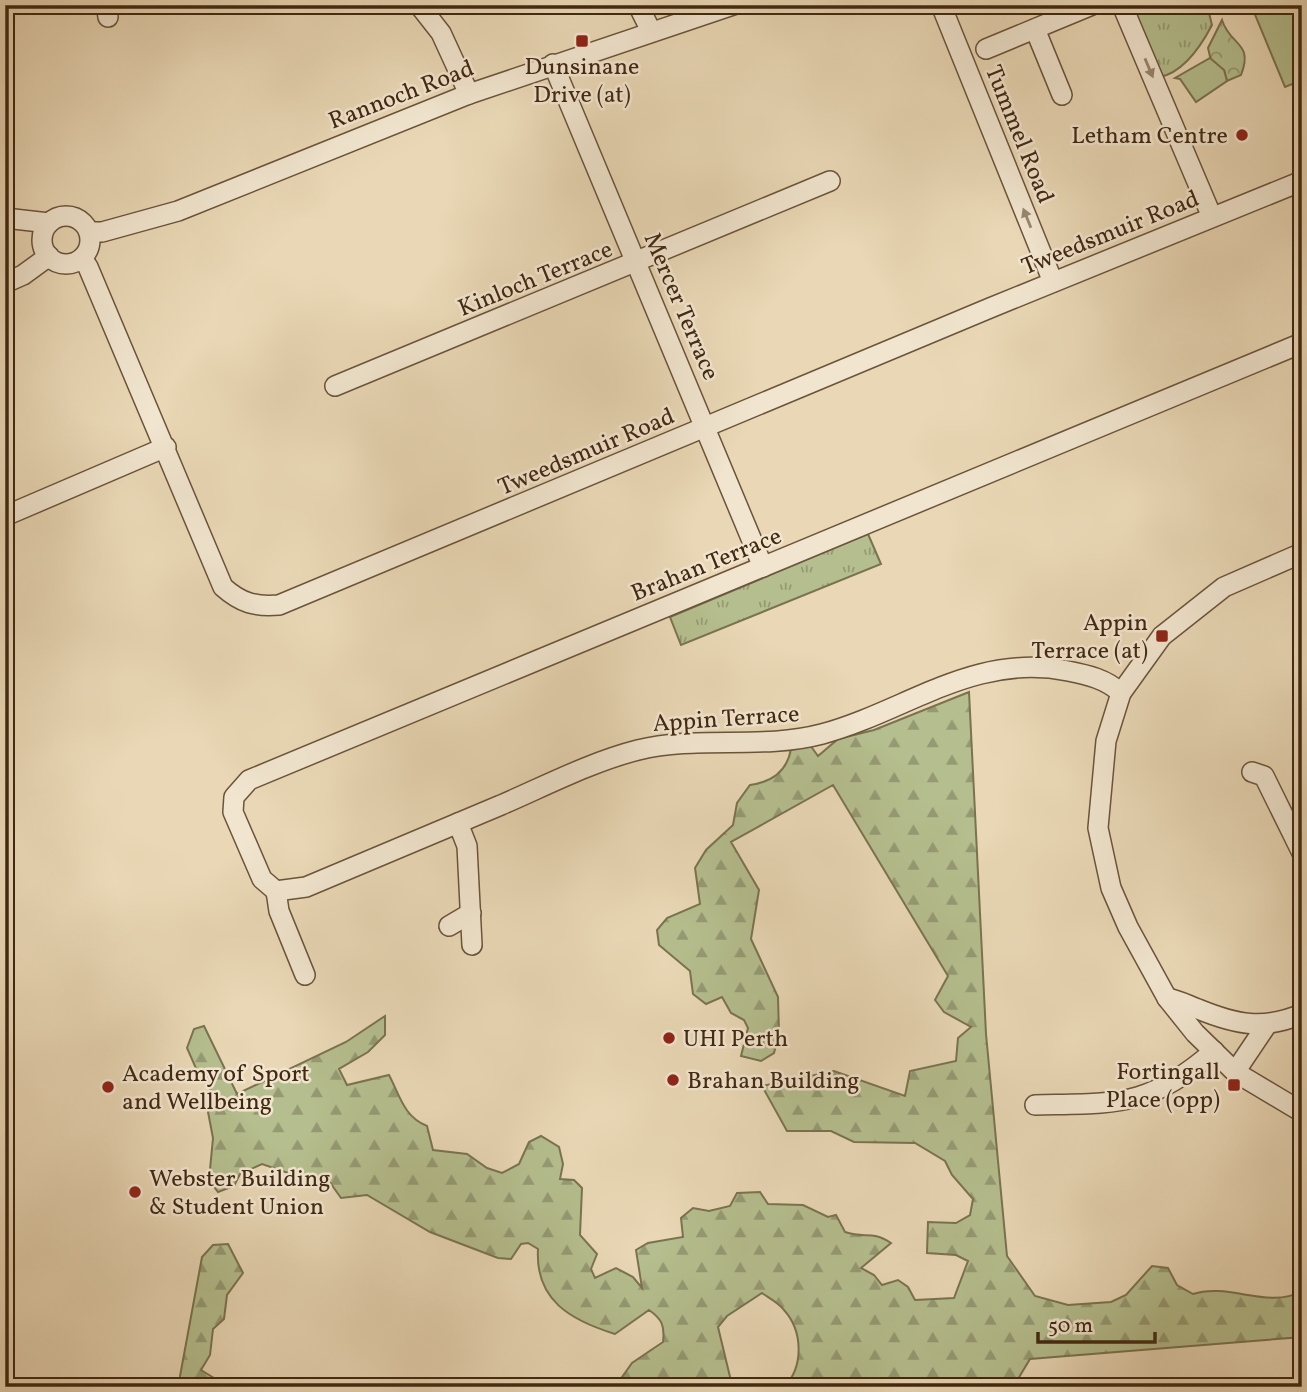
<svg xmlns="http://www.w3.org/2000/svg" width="1307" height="1392" font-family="Vollkorn,serif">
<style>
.grass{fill:url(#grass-tufts);stroke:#7a7350;stroke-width:2}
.forest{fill:url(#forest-firs);stroke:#7a7350;stroke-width:2}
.park{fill:url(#park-crowns);stroke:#7a7350;stroke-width:2}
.garden{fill:url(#garden-furrows);stroke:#7a7350;stroke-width:2}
.pitch{fill:#b5be8e;stroke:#7a7350;stroke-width:2}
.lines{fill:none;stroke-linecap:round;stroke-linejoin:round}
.minor-casing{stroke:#6a543a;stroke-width:22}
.minor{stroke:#f1e5cf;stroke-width:19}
.oneway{fill:#988670}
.poi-dot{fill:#8f2418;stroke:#f1e5cf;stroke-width:2.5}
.labels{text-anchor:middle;stroke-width:5;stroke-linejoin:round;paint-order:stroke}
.poi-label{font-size:24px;fill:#402811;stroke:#f1e5cf;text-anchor:start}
.street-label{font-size:24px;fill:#402811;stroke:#f1e5cf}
</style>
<defs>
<pattern id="grass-tufts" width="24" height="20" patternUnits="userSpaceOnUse" patternTransform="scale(1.75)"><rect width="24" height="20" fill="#b5be8e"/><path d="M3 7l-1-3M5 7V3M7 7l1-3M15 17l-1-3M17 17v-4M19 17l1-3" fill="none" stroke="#959a73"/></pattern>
<pattern id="forest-firs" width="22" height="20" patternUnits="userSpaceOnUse" patternTransform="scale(1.75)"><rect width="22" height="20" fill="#b5be8e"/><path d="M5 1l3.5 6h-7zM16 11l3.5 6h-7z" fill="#959a73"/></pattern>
<pattern id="park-crowns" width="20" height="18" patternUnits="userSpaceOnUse" patternTransform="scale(1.75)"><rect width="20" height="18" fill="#b5be8e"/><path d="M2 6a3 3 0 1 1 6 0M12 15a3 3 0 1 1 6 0" fill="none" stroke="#959a73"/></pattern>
<pattern id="garden-furrows" width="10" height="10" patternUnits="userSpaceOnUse" patternTransform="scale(1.75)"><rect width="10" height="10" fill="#b5be8e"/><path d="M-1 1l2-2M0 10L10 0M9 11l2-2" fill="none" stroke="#959a73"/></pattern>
</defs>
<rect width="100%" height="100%" fill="#e9d7b5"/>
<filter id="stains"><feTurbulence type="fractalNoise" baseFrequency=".00286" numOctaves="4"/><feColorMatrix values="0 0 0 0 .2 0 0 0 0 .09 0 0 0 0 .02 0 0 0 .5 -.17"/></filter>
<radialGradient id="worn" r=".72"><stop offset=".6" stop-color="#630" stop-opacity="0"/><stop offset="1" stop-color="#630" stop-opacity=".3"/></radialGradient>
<g class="grass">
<path d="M1129 5H1207L1212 25C1201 46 1184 72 1160 77Z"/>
<polygon points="868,534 881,564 681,645 670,617"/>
</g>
<g class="forest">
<path d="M969 692 986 1034 1007 1256 1035 1296 1068 1305 1111 1302 1126 1295 1152 1266 1168 1268 1177 1285 1193 1294C1229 1282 1269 1310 1302 1291V1337L1030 1359 1018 1379 899 1387H784C804 1367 803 1331 784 1310 779 1303 769 1298 762 1293L727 1316 718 1327 731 1381 728 1387H615L632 1363 663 1342C665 1326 662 1319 649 1310L615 1334C570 1320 535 1300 538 1249L528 1243 521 1244 511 1259 498 1258 430 1232 367 1195 341 1198 329 1181H312L262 1164 240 1174 234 1186 218 1192 209 1180 213 1138 208 1112 217 1098 198 1073 187 1048 194 1029 204 1026 237 1094 346 1042 385 1016V1035L368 1052 339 1069 347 1085 389 1075C400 1096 404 1117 427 1126L433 1150 467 1154 487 1168 502 1173 519 1164 529 1142 541 1136 559 1147 563 1164 560 1179 574 1180 582 1188 580 1235 597 1254 591 1269 595 1278 616 1268 633 1277 642 1288 636 1250 648 1243 683 1237 681 1218 693 1208 709 1211 730 1206 737 1193 760 1192 768 1204 803 1205 828 1217 836 1215 845 1232C866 1239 871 1230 891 1243L861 1268 874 1275 882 1285 898 1280 908 1287 915 1300 954 1298 968 1261 956 1255 927 1253 928 1222 956 1223 970 1215 973 1199 952 1175 945 1161 915 1143 854 1142 831 1131H787L762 1086 834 1071 905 1096 910 1071 956 1061 958 1038 971 1027 944 1012 935 1000 948 976 833 785 731 842 759 890 751 939 778 997 779 1033 774 1053 761 1061 741 1056 748 1028 744 1020 731 1013 722 997 706 1004 693 994 690 971 659 945 657 930 667 918 700 904 695 868 706 850 733 825 737 803 750 785C772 782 787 772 791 749L810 745 818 756 838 739 874 730Z"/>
<polygon points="228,1244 243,1273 227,1295 224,1319 213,1329 210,1355 201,1370 214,1378 215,1387 178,1387 202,1257 213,1245"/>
</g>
<path class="park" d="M1222 20C1230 46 1254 42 1241 75L1227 81 1224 70 1211 61 1208 48Z"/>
<polygon class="garden" points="1018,1379 1019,1387 899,1387"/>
<g class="pitch">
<polygon points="1251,5 1302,5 1302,80 1285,87"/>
<polygon points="1210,58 1224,70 1227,81 1196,102 1180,79 1175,78"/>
</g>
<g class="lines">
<defs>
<g id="minor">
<polyline points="106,5 108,17"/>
<polyline points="419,5 441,33 469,94"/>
<polyline points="638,5 651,31"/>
<polyline points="941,5 1053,282"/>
<polyline points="1122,5 1212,217"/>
<polyline points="1035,29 1062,95"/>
<polyline points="986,49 1092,5"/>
<polyline points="553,64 763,567"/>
<circle cx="66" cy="240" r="24"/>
<polyline points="5,218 49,223"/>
<polyline points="89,232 102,232 178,211 469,94 733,5"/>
<path d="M82 258 88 267 223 587C241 603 255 607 279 605L990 308 1302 181"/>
<polyline points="5,283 23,275 49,256"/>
<polyline points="335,386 830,181"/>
<polyline points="5,516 166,447"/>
<polyline points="1302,553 1224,587 1162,636 1121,693 1106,741 1098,828 1111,888 1128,927 1167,998 1195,1033 1235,1072 1302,1112"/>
<polyline points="1252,772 1264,776 1302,853"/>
<polyline points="458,823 467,846 472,945"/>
<polyline points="276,891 262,879 233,812 234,797 249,780 1302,343"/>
<polyline points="449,926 471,913"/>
<path d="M305 975 279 911 276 891 306 887C371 859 436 832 501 805 545 786 591 762 638 750 698 735 762 750 822 734 907 711 974 652 1068 671 1088 675 1106 679 1121 693"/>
<path d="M1167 998C1179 1000 1187 1005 1198 1009 1237 1025 1263 1030 1302 1014"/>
<polyline points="1235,1072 1266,1026"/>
<path d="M1035 1105C1117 1103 1149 1108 1214 1051"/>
</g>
</defs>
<use href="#minor" class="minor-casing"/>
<use href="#minor" class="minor"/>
</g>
<defs><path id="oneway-solid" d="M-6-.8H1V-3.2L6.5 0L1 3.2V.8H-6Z" transform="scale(1.75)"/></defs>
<g class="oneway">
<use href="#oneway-solid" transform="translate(1149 68) rotate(67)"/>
<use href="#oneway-solid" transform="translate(1027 218) rotate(-112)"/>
</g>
<g class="poi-dot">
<rect x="575" y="34" width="14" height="14" rx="3.5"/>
<circle cx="1242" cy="135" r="7"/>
<rect x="1155" y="629" width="14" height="14" rx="3.5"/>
<circle cx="669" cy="1038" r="7"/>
<circle cx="673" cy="1080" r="7"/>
<rect x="1227" y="1078" width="14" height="14" rx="3.5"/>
<circle cx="108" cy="1087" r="7"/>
<circle cx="135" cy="1192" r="7"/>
</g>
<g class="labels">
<g class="poi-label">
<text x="582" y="74" text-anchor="middle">Dunsinane<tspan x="582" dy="28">Drive (at)</tspan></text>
<text x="1228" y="143" text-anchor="end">Letham Centre</text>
<text x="1148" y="630" text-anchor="end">Appin<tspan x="1148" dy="28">Terrace (at)</tspan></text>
<text x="683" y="1046">UHI Perth</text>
<text x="1220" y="1079" text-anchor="end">Fortingall<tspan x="1220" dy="28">Place (opp)</tspan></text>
<text x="122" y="1081">Academy of Sport<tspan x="122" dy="28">and Wellbeing</tspan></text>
<text x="687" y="1088">Brahan Building</text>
<text x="149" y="1186">Webster Building<tspan x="149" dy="28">&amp; Student Union</tspan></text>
</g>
<g class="street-label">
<text transform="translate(401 94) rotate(-21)" y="8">Rannoch Road</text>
<text transform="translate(1020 134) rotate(68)" y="8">Tummel Road</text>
<text transform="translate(1110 232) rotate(-22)" y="8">Tweedsmuir Road</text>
<text transform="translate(535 278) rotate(-22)" y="8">Kinloch Terrace</text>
<text transform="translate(682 306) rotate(67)" y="8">Mercer Terrace</text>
<text transform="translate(586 451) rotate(-23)" y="8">Tweedsmuir Road</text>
<text transform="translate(706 564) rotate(-22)" y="8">Brahan Terrace</text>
<text transform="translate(726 718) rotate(-4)" y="8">Appin Terrace</text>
</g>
</g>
<rect width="1307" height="1392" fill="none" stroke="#e9d7b5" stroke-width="28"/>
<rect x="7" y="7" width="1293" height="1378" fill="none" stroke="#402811" stroke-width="3.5"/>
<rect x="14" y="14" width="1279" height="1364" fill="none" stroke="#402811" stroke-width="2"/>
<path d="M1038 1332v10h117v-10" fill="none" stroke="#402811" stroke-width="3.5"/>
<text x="1048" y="1332" font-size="21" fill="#402811" stroke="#f1e5cf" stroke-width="5" paint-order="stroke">50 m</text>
<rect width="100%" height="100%" filter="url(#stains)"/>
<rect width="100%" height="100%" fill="url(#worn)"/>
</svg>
